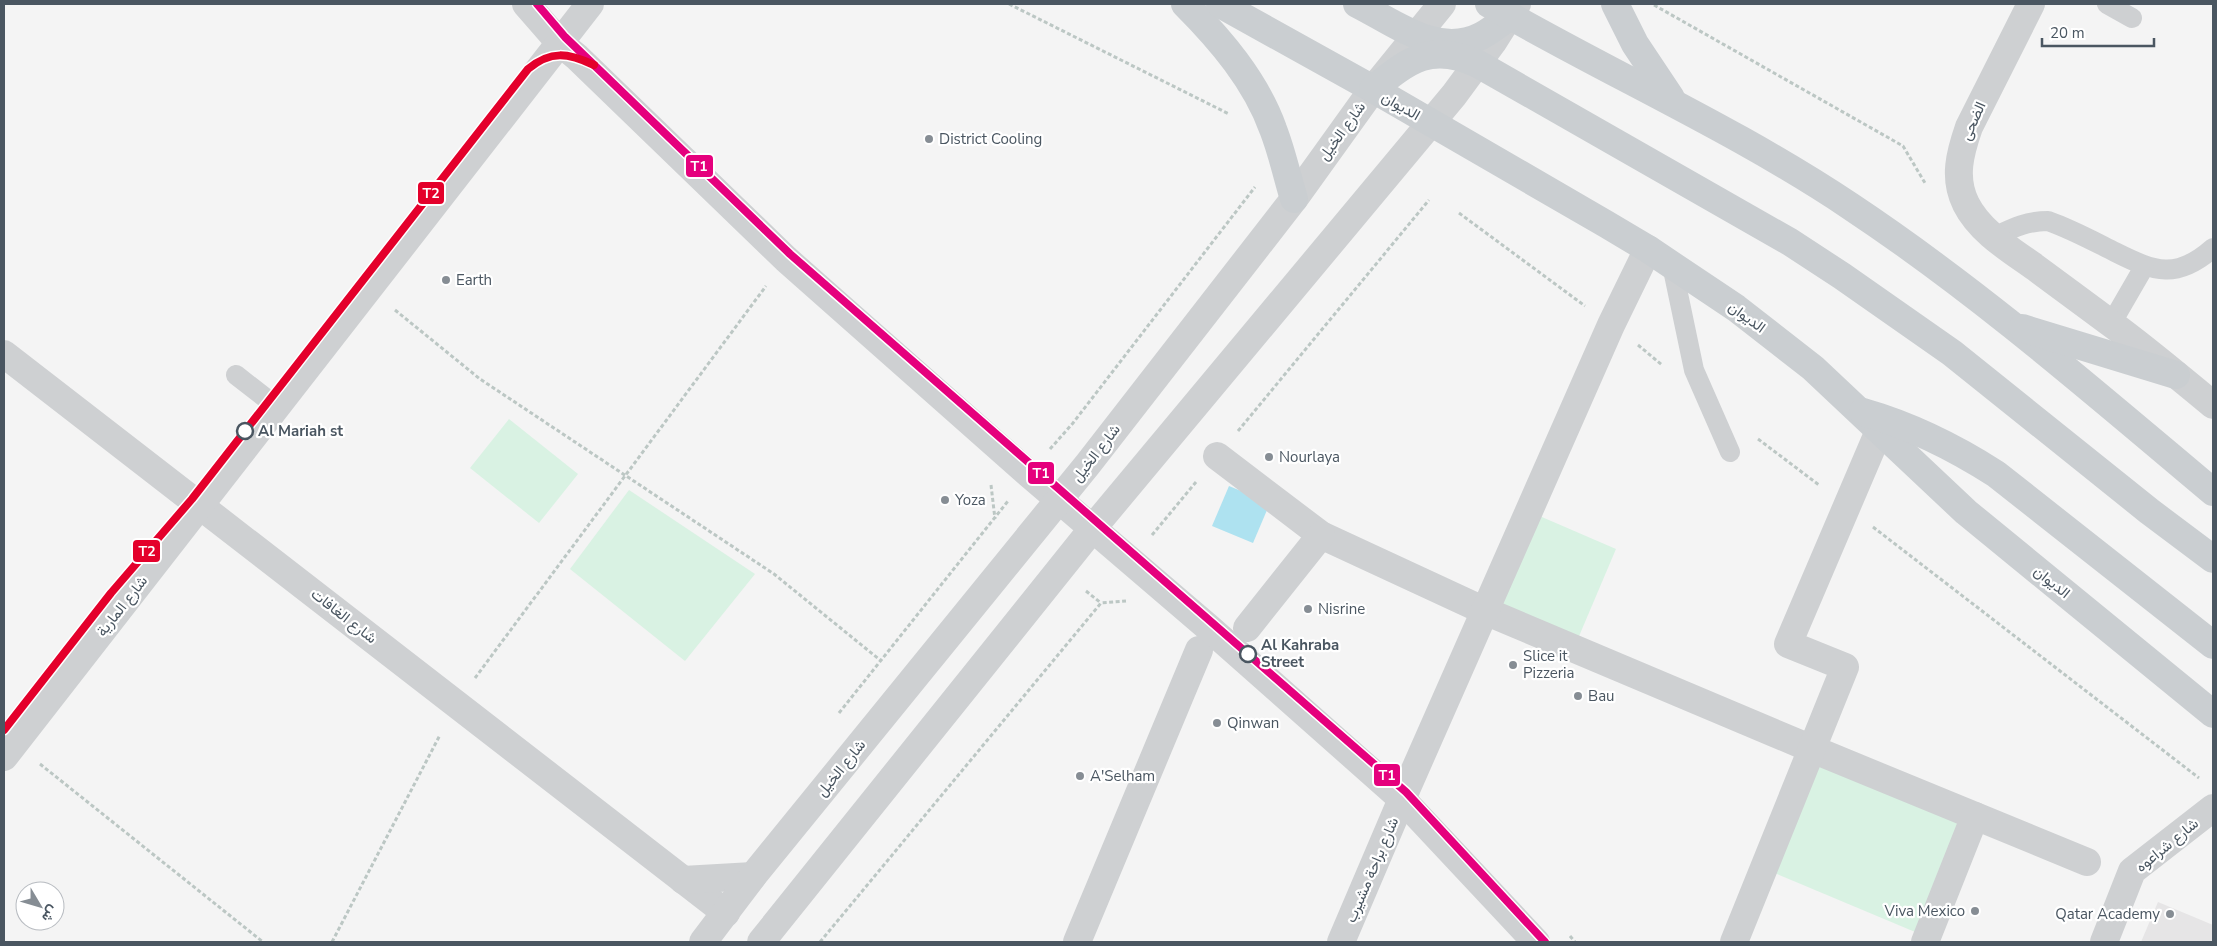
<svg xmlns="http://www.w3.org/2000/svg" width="2217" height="946" font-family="'Nunito Sans',Vazirmatn,sans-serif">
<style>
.education{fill:#e6e5e6}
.green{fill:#d9f2e3}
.water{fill:#aee2f0}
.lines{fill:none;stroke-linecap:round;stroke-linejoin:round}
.path{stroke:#bcc7c4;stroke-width:3;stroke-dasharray:4 2.5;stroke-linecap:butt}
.service{stroke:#ced0d2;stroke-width:20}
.pedestrian{stroke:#ced0d2;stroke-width:28}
.minor{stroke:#ced0d2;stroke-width:28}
.primary{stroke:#caced1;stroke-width:28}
.tram-1-casing{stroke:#fff;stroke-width:11}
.tram-2-casing{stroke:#fff;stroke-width:11}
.tram-1{stroke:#e5007d;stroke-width:8}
.tram-2{stroke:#e4002b;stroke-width:8}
.poi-dot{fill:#868d94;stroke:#fff;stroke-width:2}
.stop-dot{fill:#fff;stroke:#4a5661;stroke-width:2.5}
.labels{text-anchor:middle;stroke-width:4.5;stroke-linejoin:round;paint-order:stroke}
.street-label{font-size:15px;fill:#4a5661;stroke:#fff}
.poi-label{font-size:15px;fill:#4a5661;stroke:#fff;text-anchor:start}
.stop-label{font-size:15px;font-weight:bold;fill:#4a5661;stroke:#fff;text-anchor:start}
.line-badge{stroke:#fff;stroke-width:2}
.badge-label{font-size:14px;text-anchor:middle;font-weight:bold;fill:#fff}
</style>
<rect width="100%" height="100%" fill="#f4f4f4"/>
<polygon class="education" points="2158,902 2213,925 2213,942 2141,942"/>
<g class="green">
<polygon points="509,419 578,474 539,523 470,468"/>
<polygon points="629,490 755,574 685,661 570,569"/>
<polygon points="1528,511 1616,549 1574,648 1485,611"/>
<polygon points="1812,749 1975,816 1927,937 1765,869"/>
</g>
<polygon class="water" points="1229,486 1270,503 1253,543 1212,526"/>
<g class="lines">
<g class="path">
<polyline points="1009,4 1229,114"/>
<polyline points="1654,5 1903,146 1925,183"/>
<polyline points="1459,213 1585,306"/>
<polyline points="395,310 480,379 774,574 880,660"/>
<polyline points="1638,345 1662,365"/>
<polyline points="1238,431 1429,200"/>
<polyline points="1758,439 1819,485"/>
<polyline points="1050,449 1073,423 1255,187"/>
<polyline points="991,485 995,519"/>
<polyline points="1873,527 2199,778"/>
<polyline points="1152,535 1196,482"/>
<polyline points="1086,591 1101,603"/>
<polyline points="475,678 766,286"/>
<polyline points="839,713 1008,501"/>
<polyline points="40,764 263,942"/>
<polyline points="1570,936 1575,942"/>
<polyline points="332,942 440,735"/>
<polyline points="820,942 1101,603 1126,601"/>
</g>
<g class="service">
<polyline points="2107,4 2132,18"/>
<path d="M1994 237C2013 228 2027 221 2048 221 2071 229 2093 241 2115 252 2155 272 2177 280 2213 248"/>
<polyline points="1672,265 1694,370 1730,452"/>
<polyline points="2111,324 2144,267"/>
<polyline points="236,375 277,407"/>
</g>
<g class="pedestrian">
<polyline points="1217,456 1321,535 1485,611 1812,749 2087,862"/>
<polyline points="1247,628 1321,535"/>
<polyline points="1402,799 1611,325 1648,249"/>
<polyline points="1077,942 1199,650"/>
<polyline points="1734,942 1845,667 1788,644 1879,431"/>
<polyline points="1925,942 1975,816"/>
</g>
<g class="minor">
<polyline points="526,4 560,43 577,57 786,259 1029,474 1209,628 1402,799 1536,942"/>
<path d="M2031 4 1969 127C1960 153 1953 178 1966 204 1980 232 2011 250 2036 268 2060 286 2085 304 2109 322 2145 348 2179 377 2213 405"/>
<polyline points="4,354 726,913"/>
<polyline points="4,757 590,4"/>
<polyline points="683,880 753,876"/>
<polyline points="703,942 753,876 1088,464 1294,199 1373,89 1442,4"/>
<polyline points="761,942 1097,523 1454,95 1493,42 1517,4"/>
<polyline points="1341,942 1402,799"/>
<polyline points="2104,942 2132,871 2213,808"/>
</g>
<g class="primary">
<path d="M1185 4C1220 39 1256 81 1273 129 1282 152 1287 176 1294 199"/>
<polyline points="1220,4 1373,89 1606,224 1648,249 1736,308 1813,368 1966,512 2213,714"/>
<path d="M1357 4C1395 23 1438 58 1481 36 1492 30 1501 23 1510 16"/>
<path d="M1489 4C1608 73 1735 129 1850 206 1978 291 2095 393 2213 492"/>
<polyline points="1615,4 1635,44 1671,98"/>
<path d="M1373 89C1409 60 1431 42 1478 64L1790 242 1842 276 1952 353 2149 511 2213 559"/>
<polyline points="2022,328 2176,375"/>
<path d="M1863 412C1912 426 1954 447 1996 474L2213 645"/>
</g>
<defs>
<polyline id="tram-1" points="537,4 565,37 790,254 1406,792 1545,942"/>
<path id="tram-2" d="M4 730 111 593 192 499 528 69C551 50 568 53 594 65"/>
</defs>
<use href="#tram-1" class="tram-1-casing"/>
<use href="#tram-2" class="tram-2-casing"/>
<use href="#tram-1" class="tram-1"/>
<use href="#tram-2" class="tram-2"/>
</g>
<g class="poi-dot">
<circle cx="929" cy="139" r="5"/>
<circle cx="446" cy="280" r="5"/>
<circle cx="1269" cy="457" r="5"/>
<circle cx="945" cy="500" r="5"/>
<circle cx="1308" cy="609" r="5"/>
<circle cx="1513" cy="665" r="5"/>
<circle cx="1578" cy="696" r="5"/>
<circle cx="1217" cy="723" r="5"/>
<circle cx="1080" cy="776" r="5"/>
<circle cx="1975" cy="911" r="5"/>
<circle cx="2170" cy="914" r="5"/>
</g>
<g class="stop-dot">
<circle cx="245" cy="431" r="8"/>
<circle cx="1248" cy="654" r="8"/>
</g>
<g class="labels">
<g class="street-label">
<text transform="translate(1401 106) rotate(30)" y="5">الديوان</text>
<text transform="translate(1973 121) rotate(-66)" y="5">الضحى</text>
<text transform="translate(1342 131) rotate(-54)" y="5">شارع الخيل</text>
<text transform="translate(1747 317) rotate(36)" y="5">الديوان</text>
<text transform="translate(1096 453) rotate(-52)" y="5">شارع الخيل</text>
<text transform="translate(2052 582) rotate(39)" y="5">الديوان</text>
<text transform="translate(122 606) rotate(-52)" y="5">شارع المارية</text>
<text transform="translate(344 616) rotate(38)" y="5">شارع الغافات</text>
<text transform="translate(841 768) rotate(-51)" y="5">شارع الخيل</text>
<text transform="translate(2167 845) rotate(-39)" y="5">شارع شراعوه</text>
<text transform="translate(1372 870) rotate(-67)" y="5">شارع براحة مشيرب</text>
</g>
<g class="poi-label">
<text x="939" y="144">District Cooling</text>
<text x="456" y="285">Earth</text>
<text x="1279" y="462">Nourlaya</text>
<text x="955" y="505">Yoza</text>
<text x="1318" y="614">Nisrine</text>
<text x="1523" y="661">Slice it<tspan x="1523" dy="17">Pizzeria</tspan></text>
<text x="1588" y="701">Bau</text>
<text x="1227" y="728">Qinwan</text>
<text x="1090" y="781">A'Selham</text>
<text x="1965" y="916" text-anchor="end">Viva Mexico</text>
<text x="2160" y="919" text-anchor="end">Qatar Academy</text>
</g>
<g class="stop-label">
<text x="258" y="436">Al Mariah st</text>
<text x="1261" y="650">Al Kahraba<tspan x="1261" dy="17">Street</tspan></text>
</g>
</g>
<g class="line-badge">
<rect x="685" y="154" width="29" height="24" rx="5" fill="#e5007d"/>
<rect x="417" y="181" width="28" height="24" rx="5" fill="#e4002b"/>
<rect x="1027" y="461" width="28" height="24" rx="5" fill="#e5007d"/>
<rect x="132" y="539" width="29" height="24" rx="5" fill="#e4002b"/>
<rect x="1373" y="763" width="28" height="24" rx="5" fill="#e5007d"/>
</g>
<g class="badge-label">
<text x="699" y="171">T1</text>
<text x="431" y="198">T2</text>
<text x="1041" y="478">T1</text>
<text x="147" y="556">T2</text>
<text x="1387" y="780">T1</text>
</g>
<rect width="2217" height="946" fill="none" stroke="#4a5661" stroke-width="10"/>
<g transform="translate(40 906) rotate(128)"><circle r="24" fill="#ffffff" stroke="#b7bbc0"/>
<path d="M0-4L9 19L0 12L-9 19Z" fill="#868d94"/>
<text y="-8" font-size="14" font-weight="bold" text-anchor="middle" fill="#4a5661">ش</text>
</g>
<path d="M2042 38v8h112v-8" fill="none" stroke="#4a5661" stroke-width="2.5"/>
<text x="2050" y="38" font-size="15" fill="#4a5661" stroke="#ffffff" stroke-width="4" paint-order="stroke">20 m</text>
</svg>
